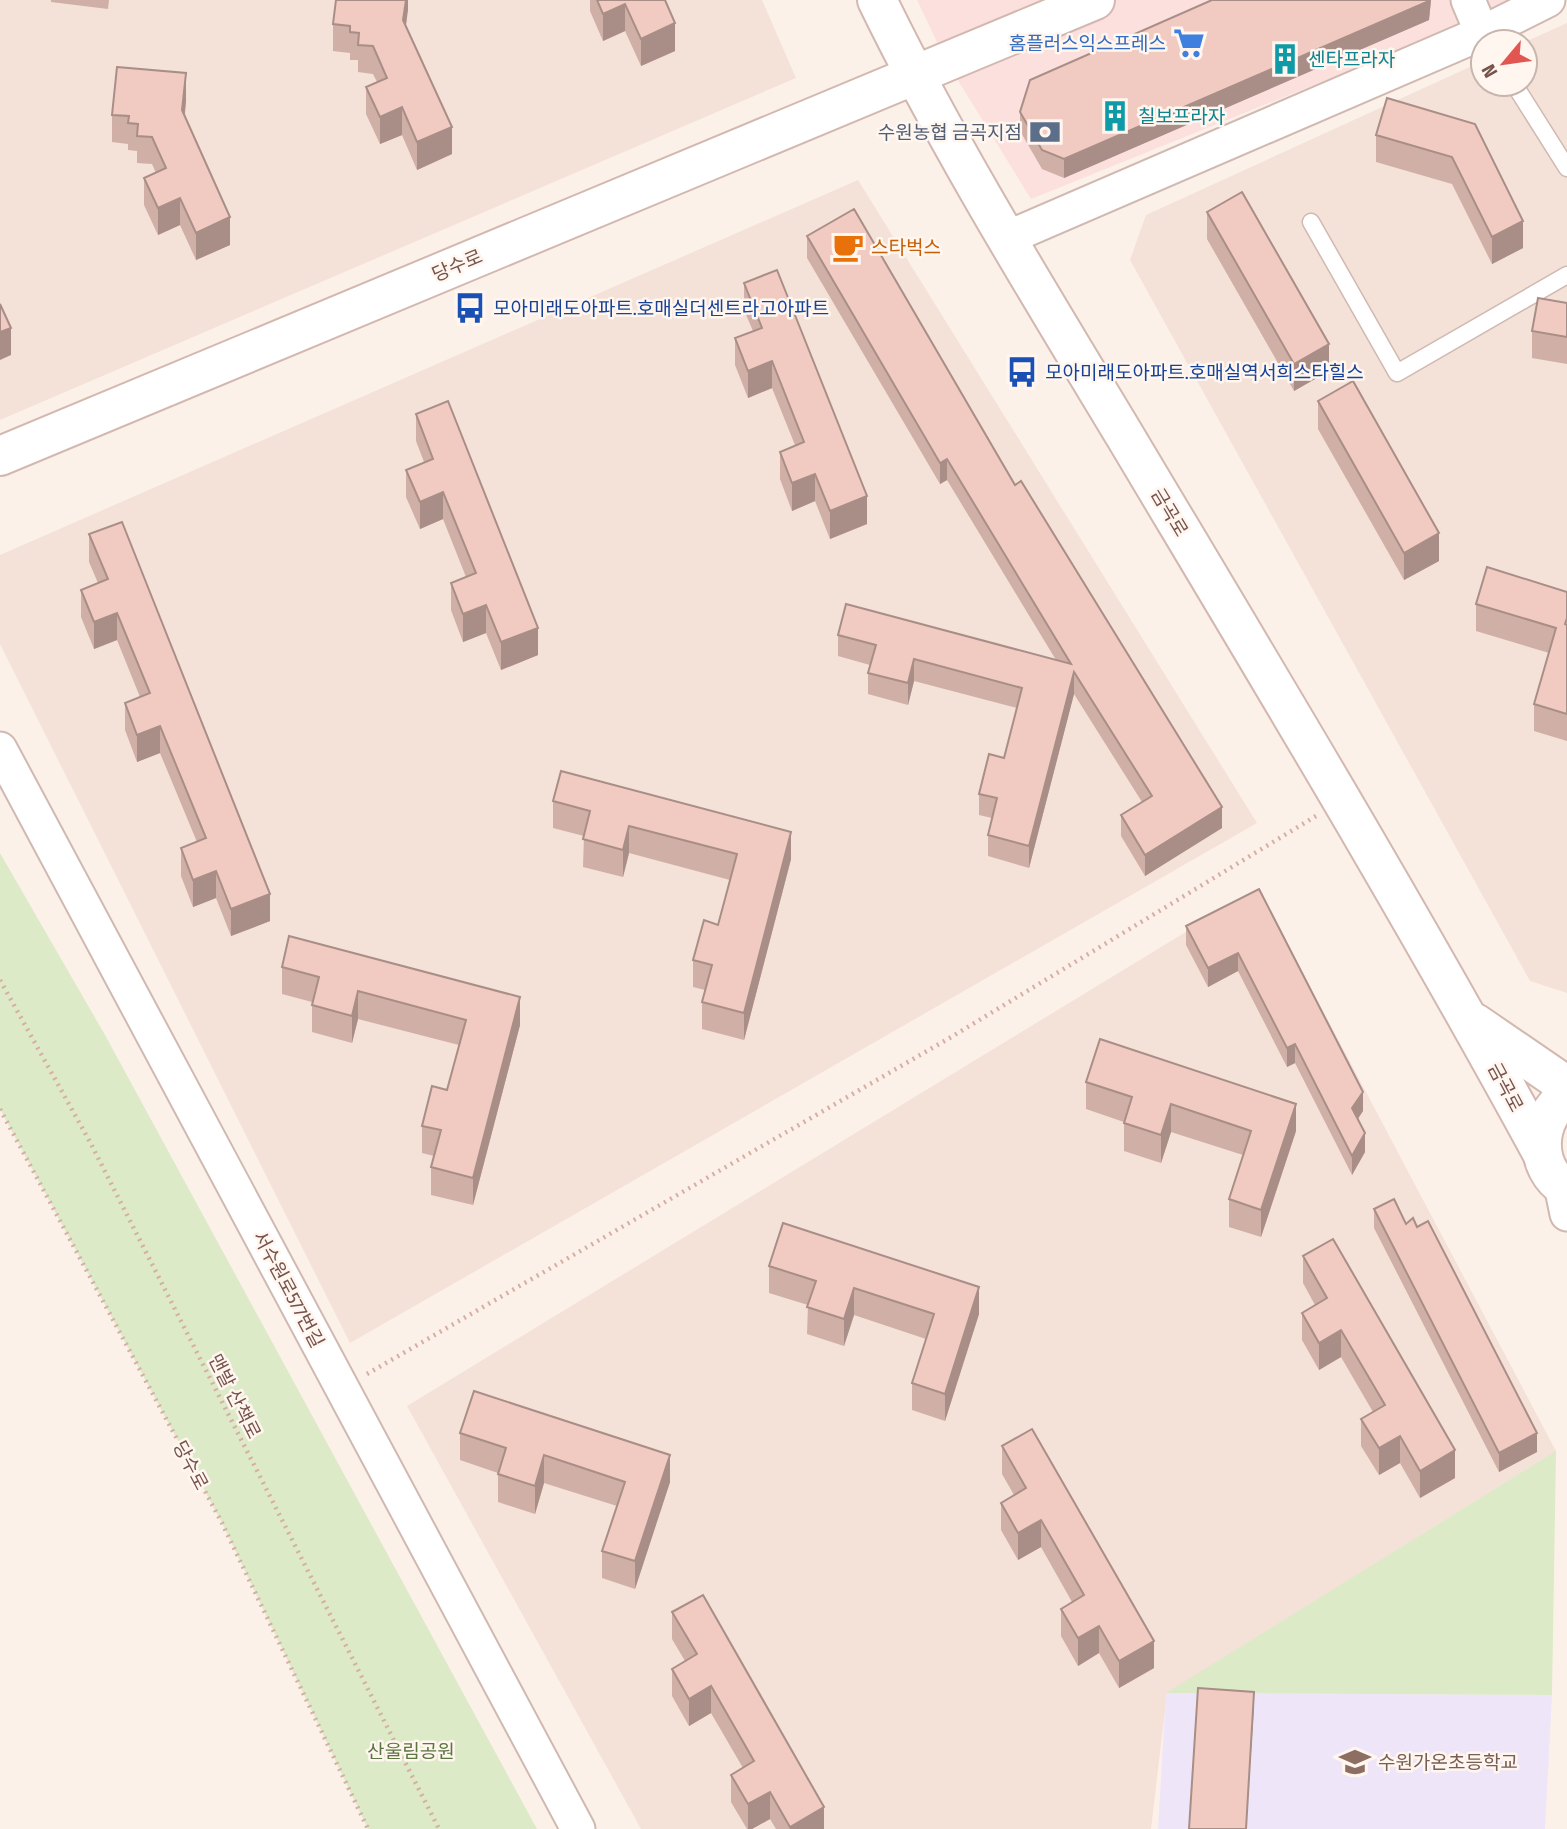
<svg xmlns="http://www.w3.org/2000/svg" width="1567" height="1829" font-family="'Fira Sans Condensed','Noto Sans KR',sans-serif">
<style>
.residential{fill:#f4e1d7}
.commercial{fill:#fce0dd}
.education{fill:#eee5f9}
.green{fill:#dceac7}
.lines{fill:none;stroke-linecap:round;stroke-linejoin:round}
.lane-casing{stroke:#d0b9b1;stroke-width:19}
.street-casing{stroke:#d0b9b1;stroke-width:37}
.secondary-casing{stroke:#d3b8af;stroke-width:42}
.path{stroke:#d6aea4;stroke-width:4.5;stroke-dasharray:2 5;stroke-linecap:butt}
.lane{stroke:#fff;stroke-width:16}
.street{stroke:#fff;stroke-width:33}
.secondary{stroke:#fff;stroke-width:38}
.wall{fill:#cfafa6}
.shaded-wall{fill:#a98e87}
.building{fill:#f1cbc1;stroke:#a98e87;stroke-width:2}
.labels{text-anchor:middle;stroke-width:5;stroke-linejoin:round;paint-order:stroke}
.shop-label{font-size:19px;fill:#366cbe;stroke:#fff6ef;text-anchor:end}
.culture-label{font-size:19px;fill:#0d838f;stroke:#fff6ef;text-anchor:start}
.service-label{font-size:19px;fill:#4e5e75;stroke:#fff6ef;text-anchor:end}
.food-label{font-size:19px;fill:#c56008;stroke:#fff6ef;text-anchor:start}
.street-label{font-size:19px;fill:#76544d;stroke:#fff6ef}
.transit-label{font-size:19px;fill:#164399;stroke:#fff6ef;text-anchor:start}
.park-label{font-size:19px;fill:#5b7641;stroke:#fff6ef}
.education-label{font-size:19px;fill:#785e54;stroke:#fff6ef;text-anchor:start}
</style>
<rect width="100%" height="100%" fill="#fcf1e9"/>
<g class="residential">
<polygon points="0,0 762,0 796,78 0,420"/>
<polygon points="1567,23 1567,993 1530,981 1130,260 1146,215 1483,61 1483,84 1525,84 1525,42"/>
<polygon points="858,180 1257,823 350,1343 0,644 0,555"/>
<polygon points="1258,888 1556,1451 1167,1693 1151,1829 641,1829 407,1406"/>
</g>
<polygon class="commercial" points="917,0 1511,0 1475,20 1031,199 946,61"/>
<polygon class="education" points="1166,1693 1552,1695 1545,1829 1158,1829"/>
<g class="green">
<polygon points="0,853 105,1035 537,1829 368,1829 222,1523 0,1109"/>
<polygon points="1556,1451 1552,1695 1166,1693"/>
</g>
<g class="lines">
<defs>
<g id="lane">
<polyline points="1514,84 1567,168"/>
<polyline points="1311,222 1397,373 1567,275"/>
</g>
<g id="street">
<polyline points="1468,0 1482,33"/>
<polyline points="1007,238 1482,33 1548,0"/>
<polyline points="0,749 578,1829"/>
<polyline points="1561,1185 1567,1214"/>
</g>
<g id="secondary">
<path d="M877 0C950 150 1039 293 1125 436 1267 674 1410 910 1542 1153"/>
<polyline points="0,456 1095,0"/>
<polyline points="1475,1023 1567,1086"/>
<path d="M1567 1096C1535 1118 1532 1168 1567 1189"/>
</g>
</defs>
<use href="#lane" class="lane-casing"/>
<use href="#street" class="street-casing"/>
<use href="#secondary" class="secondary-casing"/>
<g class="path">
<polyline points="0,980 90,1142 439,1829"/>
<polyline points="0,1109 222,1523 368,1829"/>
<polyline points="367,1374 953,1036 1316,816"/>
</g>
<use href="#lane" class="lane"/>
<use href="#street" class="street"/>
<use href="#secondary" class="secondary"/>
</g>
<g class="wall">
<polygon points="51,0 109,0 108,9 51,2"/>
<polygon points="408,0 406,25 452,154 417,170 402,135 380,144 366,114 366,87 377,82 373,74 358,72 358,60 350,60 350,53 333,51 333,24"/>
<polygon points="590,0 665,0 675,51 641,66 625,31 603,41 590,11"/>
<polygon points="1431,0 1429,20 1064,178 1042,169 1020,131 1020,112"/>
<polygon points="186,101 185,115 230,245 196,260 180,225 158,235 144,205 144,178 156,173 152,164 137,163 137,151 128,150 128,144 112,142 112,115"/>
<polygon points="1475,124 1523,248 1492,264 1452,184 1376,162 1376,135"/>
<polygon points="1207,212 1329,371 1294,391 1207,239"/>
<polygon points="807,236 1015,485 1222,828 1145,876 1121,836 1121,815 1142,802 1074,694 1029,868 988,856 988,835 992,818 979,815 979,794 1004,758 1017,708 914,681 908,705 868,694 868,673 870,665 838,656 838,635 1056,660 947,480 940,484 807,258"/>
<polygon points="744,283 867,524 830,539 815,501 792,511 780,479 780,452 795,445 772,388 748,398 735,365 735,338 753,331 744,310"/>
<polygon points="1567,303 1567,364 1532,358 1532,331"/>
<polygon points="1318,401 1439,561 1404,580 1318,429"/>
<polygon points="416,414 538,655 501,670 486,633 463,642 451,610 451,583 466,577 443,519 420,529 406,497 406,470 424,462 416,441"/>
<polygon points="89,534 270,921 231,936 216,898 193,907 181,876 181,848 197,842 160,753 137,762 125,730 125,703 140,697 117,640 94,649 81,617 81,590 98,583 89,562"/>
<polygon points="1567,592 1567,741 1534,731 1534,704 1549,653 1476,631 1476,604"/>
<polygon points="553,801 791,859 744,1040 702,1029 702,1002 705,990 693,987 693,960 718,925 730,880 629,853 623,877 583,867 584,836 553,828"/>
<polygon points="1259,889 1363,1111 1358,1119 1365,1152 1352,1175 1295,1063 1287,1067 1238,971 1208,987 1186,945 1186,926"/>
<polygon points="282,967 520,1025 473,1205 431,1195 431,1167 434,1156 422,1153 422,1126 447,1090 459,1045 358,1019 352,1043 312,1032 312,1002 282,994"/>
<polygon points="1086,1082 1296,1131 1261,1237 1229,1227 1229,1199 1243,1155 1171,1132 1161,1163 1124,1151 1124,1122 1086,1109"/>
<polygon points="1374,1209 1406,1224 1417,1227 1537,1452 1499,1472 1374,1228"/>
<polygon points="1303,1256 1455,1478 1420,1498 1400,1463 1379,1475 1361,1446 1361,1419 1373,1412 1341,1357 1319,1370 1302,1340 1302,1313 1315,1305 1303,1283"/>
<polygon points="769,1266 979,1314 945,1421 912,1410 912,1383 926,1339 854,1315 844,1346 807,1334 808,1305 769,1293"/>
<polygon points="460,1433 670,1482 635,1589 602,1578 602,1551 617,1506 544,1483 535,1514 498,1502 498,1473 460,1460"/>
<polygon points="1002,1446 1154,1668 1119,1688 1099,1653 1078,1666 1061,1636 1061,1609 1072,1602 1041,1547 1018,1560 1001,1530 1001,1503 1014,1495 1002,1474"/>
<polygon points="672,1612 824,1829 776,1829 770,1819 752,1829 747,1829 731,1802 731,1775 743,1768 711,1713 689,1726 672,1696 672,1669 685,1661 672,1639"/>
</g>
<g class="shaded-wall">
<polygon points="406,0 408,0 408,10 403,47 403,20"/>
<polygon points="1429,0 1431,0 1429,20 1064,178 1064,159"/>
<polygon points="625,4 625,31 603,41 603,14"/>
<polygon points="675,23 675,51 641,66 641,39"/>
<polygon points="186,73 186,101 182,137 182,110"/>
<polygon points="402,107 402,135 380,144 380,117"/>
<polygon points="452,127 452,154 417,170 417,142"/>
<polygon points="180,198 180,225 158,235 158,208"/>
<polygon points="230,217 230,245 196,260 196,233"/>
<polygon points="1523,221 1523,248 1492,264 1492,237"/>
<polygon points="11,328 11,355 0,360 0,332"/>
<polygon points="1329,344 1329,371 1294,391 1294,364"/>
<polygon points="772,361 772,388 748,398 748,371"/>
<polygon points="947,459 947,480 940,484 940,463"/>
<polygon points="815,474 815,501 792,511 792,483"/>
<polygon points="443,492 443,519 420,529 420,502"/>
<polygon points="867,496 867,524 830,539 830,511"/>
<polygon points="1439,533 1439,561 1404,580 1404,553"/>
<polygon points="486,605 486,633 463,642 463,614"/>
<polygon points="117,613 117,640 94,649 94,622"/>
<polygon points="538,628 538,655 501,670 501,642"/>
<polygon points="914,659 914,681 908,705 908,683"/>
<polygon points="1074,672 1074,694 1029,868 1029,846"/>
<polygon points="160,726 160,753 137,762 137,735"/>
<polygon points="1222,807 1222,828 1145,876 1145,855"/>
<polygon points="629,826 629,853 623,877 623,850"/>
<polygon points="791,832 791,859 744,1040 744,1013"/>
<polygon points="216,871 216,898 193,907 193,880"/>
<polygon points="270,894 270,921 231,936 231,909"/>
<polygon points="1238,953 1238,971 1208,987 1208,968"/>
<polygon points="358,991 358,1019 352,1043 352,1016"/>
<polygon points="520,997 520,1025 473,1205 473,1178"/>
<polygon points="1295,1044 1295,1063 1287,1067 1287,1048"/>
<polygon points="1363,1092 1363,1111 1352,1127 1352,1108"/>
<polygon points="1171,1104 1171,1132 1161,1163 1161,1135"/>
<polygon points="1296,1104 1296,1131 1261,1237 1261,1210"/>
<polygon points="1365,1133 1365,1152 1352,1175 1352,1156"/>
<polygon points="979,1287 979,1314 945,1421 945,1394"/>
<polygon points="854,1288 854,1315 844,1346 844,1319"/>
<polygon points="1341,1330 1341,1357 1319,1370 1319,1343"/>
<polygon points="1537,1433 1537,1452 1499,1472 1499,1453"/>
<polygon points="1400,1436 1400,1463 1379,1475 1379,1448"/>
<polygon points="1455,1450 1455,1478 1420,1498 1420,1471"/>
<polygon points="544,1455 544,1483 535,1514 535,1486"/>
<polygon points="670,1455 670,1482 635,1589 635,1561"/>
<polygon points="1041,1520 1041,1547 1018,1560 1018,1533"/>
<polygon points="1099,1626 1099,1653 1078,1666 1078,1638"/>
<polygon points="1154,1641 1154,1668 1119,1688 1119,1661"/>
<polygon points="711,1686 711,1713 689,1726 689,1699"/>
<polygon points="1254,1692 1254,1707 1246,1829"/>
<polygon points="770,1792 770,1819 752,1829 748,1829 748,1804"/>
<polygon points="824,1807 824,1829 790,1829 790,1827"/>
</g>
<g class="building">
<polygon points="336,0 406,0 403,20 452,127 417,142 402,107 380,117 366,87 387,78 373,46 358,45 359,33 350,32 350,26 333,24"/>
<polygon points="597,0 665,0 675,23 641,39 625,4 603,14"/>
<polygon points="1212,0 1429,0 1429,1 1064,159 1042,150 1020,112 1030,80"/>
<polygon points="117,67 186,73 182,110 230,217 196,233 180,198 158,208 144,178 166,168 152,137 137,136 138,124 128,123 129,116 112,115"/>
<polygon points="1387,98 1475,124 1523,221 1492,237 1452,157 1376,135"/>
<polygon points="1242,192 1329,344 1294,364 1207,212"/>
<polygon points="854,209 1015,485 1021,481 1222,807 1145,855 1121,815 1152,796 1074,672 1029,846 988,835 997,798 979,794 989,754 1004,758 1022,688 914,659 908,683 868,673 876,645 838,635 846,604 1071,664 947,459 940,463 807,236"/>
<polygon points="777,270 867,496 830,511 815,474 792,483 780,452 804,442 772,361 748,371 735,338 762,328 744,283"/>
<polygon points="1538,298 1567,303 1567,337 1532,331"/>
<polygon points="0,304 11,328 0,332"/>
<polygon points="1353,381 1439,533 1404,553 1318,401"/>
<polygon points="448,401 538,628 501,642 486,605 463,614 451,583 476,573 443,492 420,502 406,470 433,459 416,414"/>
<polygon points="122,522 270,894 231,909 216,871 193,880 181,848 206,838 160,726 137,735 125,703 150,693 117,613 94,622 81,590 108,579 89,534"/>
<polygon points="1487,567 1567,592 1567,618 1565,624 1567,625 1567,714 1534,704 1556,628 1476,604"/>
<polygon points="561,771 791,832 744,1013 702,1002 712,965 693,960 704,920 718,925 737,854 629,826 623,850 583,839 590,811 553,801"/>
<polygon points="1259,889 1363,1092 1352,1108 1365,1133 1352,1156 1295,1044 1287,1048 1238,953 1208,968 1186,926"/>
<polygon points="289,936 520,997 473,1178 431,1167 441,1130 422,1126 432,1086 447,1090 466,1020 358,991 352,1016 312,1005 319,977 282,967"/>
<polygon points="1100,1039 1296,1104 1261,1210 1229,1199 1251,1131 1171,1104 1161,1135 1124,1123 1132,1097 1086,1082"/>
<polygon points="1394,1199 1406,1224 1413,1218 1417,1227 1428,1221 1537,1433 1499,1453 1374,1209"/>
<polygon points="783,1223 979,1287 945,1394 912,1383 934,1314 854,1288 844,1319 807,1307 816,1281 769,1266"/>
<polygon points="1333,1239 1455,1450 1420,1471 1400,1436 1379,1448 1361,1419 1385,1405 1341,1330 1319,1343 1302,1313 1327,1298 1303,1256"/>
<polygon points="474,1391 670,1455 635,1561 602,1551 625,1482 544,1455 535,1486 498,1474 506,1448 460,1433"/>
<polygon points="1032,1429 1154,1641 1119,1661 1099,1626 1078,1638 1061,1609 1084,1595 1041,1520 1018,1533 1001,1503 1026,1488 1002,1446"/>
<polygon points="703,1595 824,1807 790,1827 770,1792 748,1804 731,1775 754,1761 711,1686 689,1699 672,1669 697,1654 672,1612"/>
<polygon points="1198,1688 1254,1692 1246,1829 1189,1829"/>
</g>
<defs>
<symbol id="supermarket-bare" viewBox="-9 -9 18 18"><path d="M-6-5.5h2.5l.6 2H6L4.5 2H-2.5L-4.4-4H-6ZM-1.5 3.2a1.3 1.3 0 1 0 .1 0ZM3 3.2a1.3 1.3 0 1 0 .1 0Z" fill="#3f7fe0" stroke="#fff6ef" stroke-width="2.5" paint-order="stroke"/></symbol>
<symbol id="building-bare" viewBox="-9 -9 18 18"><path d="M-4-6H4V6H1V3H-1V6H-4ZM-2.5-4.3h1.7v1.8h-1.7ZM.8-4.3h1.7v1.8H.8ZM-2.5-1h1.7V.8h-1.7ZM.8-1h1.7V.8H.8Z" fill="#0f9aa8" stroke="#fff6ef" stroke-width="2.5" paint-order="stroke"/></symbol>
<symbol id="bank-bare" viewBox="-9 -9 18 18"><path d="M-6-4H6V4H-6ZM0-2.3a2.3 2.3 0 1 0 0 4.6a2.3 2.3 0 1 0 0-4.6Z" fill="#5c6f8a" stroke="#fff6ef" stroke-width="2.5" paint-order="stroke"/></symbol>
<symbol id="cafe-bare" viewBox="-9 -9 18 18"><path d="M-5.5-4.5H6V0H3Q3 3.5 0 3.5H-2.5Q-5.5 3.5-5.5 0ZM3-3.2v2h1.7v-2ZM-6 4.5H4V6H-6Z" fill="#e8710a" stroke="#fff6ef" stroke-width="2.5" paint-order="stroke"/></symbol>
<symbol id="bus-bare" viewBox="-9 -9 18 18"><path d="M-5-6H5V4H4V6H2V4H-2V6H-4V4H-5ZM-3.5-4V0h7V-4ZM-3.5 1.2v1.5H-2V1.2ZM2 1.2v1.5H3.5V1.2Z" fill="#1a4fb4" stroke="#fff6ef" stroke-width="2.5" paint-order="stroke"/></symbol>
<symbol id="school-bare" viewBox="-9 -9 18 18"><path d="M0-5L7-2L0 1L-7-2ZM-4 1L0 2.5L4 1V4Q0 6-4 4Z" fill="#8d6e63" stroke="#fff6ef" stroke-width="2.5" paint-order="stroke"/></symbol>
</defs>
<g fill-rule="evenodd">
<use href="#supermarket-bare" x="1167" y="21" width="44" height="44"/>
<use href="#building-bare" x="1263" y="37" width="44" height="44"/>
<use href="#building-bare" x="1093" y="94" width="44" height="44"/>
<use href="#bank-bare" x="1023" y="110" width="44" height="44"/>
<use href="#cafe-bare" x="826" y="225" width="44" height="44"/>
<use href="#bus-bare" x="448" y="286" width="44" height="44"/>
<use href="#bus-bare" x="1000" y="350" width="44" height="44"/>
<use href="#school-bare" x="1333" y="1740" width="44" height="44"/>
</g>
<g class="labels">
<g class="shop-label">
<text x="1166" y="50">홈플러스익스프레스</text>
</g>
<g class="culture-label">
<text x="1308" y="66">센타프라자</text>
<text x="1138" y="123">칠보프라자</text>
</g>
<g class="service-label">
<text x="1022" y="139">수원농협 금곡지점</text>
</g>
<g class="food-label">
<text x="871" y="254">스타벅스</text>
</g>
<g class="street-label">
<text transform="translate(457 265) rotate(-23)" y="7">당수로</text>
<text transform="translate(1170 512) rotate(59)" y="7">금곡로</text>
<text transform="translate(1506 1087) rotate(62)" y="7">금곡로</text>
<text transform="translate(289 1289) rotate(62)" y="7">서수원로577번길</text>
<text transform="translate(235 1396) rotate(63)" y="7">맨발 산책로</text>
<text transform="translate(191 1465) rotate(62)" y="7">당수로</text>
</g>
<g class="transit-label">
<text x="493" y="315">모아미래도아파트.호매실더센트라고아파트</text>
<text x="1045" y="379">모아미래도아파트.호매실역서희스타힐스</text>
</g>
<g class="park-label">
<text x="411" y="1758">산울림공원</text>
</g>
<g class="education-label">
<text x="1378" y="1769">수원가온초등학교</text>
</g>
</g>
<g transform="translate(1504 63) rotate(241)"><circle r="33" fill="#fff6ef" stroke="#c8b5ae" stroke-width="2"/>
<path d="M0-5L12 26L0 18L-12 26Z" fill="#e25652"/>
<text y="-10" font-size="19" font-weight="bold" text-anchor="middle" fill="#76544d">N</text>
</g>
</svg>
